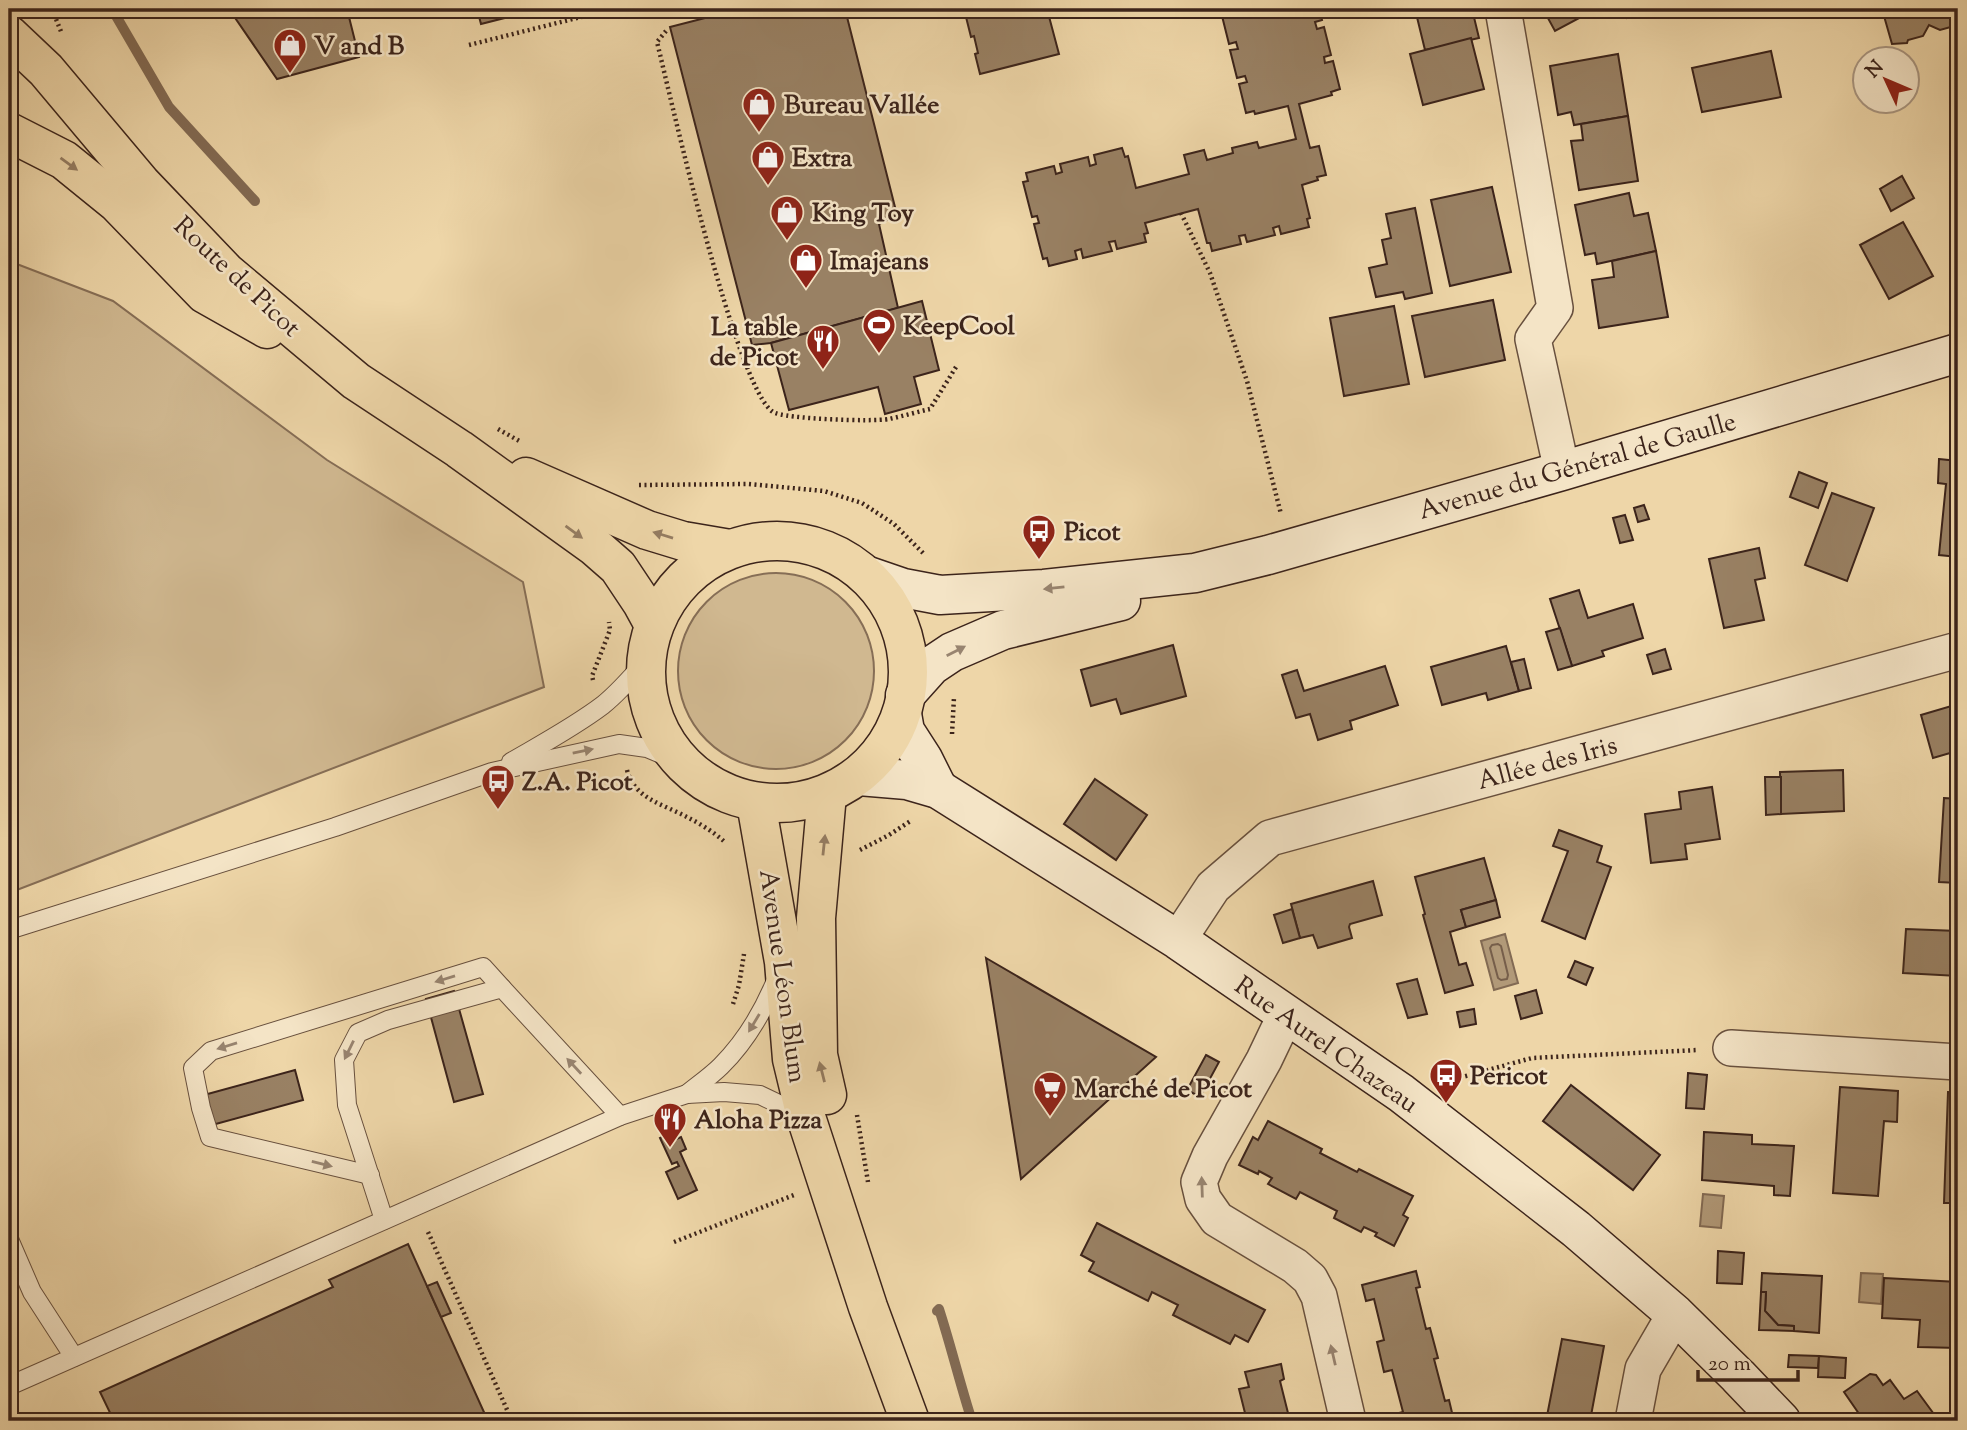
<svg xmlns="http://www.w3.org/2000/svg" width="1967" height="1430" font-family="'Sorts Mill Goudy',serif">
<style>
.green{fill:#d0b890;stroke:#866e56;stroke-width:2}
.water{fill:#b19978;stroke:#826a53;stroke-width:2}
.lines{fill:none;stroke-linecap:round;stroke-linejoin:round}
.shore{stroke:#765e4a;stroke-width:2}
.stream{stroke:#826a53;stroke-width:10}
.building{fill:#998164;stroke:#3c241b;stroke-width:2}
.lane-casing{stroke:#68503e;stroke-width:20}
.street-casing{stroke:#68503e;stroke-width:38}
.secondary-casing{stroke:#3c241b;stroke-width:41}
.primary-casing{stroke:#3c241b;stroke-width:41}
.path{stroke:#3c241b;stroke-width:4.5;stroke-dasharray:2 3.5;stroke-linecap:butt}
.lane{stroke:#f4e4c6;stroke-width:18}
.street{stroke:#f4e4c6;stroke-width:35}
.secondary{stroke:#f4e4c6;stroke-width:38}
.primary{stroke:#eed6a8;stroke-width:38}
.oneway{fill:#957d62}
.oneway2{fill:#988470}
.labels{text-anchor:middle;stroke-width:5;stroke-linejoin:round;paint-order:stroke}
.poi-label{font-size:26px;font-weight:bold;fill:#3c241b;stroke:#f4e4c6;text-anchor:start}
.street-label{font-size:26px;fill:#3c241b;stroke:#f4e4c6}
</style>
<rect width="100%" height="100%" fill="#eed6a8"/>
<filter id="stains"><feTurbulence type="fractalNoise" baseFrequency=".00286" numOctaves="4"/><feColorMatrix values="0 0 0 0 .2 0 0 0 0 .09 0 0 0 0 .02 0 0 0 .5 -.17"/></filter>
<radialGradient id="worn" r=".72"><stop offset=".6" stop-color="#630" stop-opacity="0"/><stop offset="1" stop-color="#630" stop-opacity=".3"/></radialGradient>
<g class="green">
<polygon points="9,261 113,301 327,460 523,582 544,687 9,893"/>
<circle cx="776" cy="671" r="98"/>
</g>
<g class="water">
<polygon points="1505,934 1518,983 1494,990 1481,941"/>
<polygon points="1703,1194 1724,1196 1721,1228 1700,1226"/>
<polygon points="1861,1273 1883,1274 1881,1304 1859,1302"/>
</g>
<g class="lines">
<polygon class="shore" points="1498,944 1501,946 1508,975 1507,979 1501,980 1498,978 1490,948 1492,945"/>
<g class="stream">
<polyline points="112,9 169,107 255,201"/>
<path d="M937 1311 939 1309C951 1346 960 1384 972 1421"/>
</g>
</g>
<g class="building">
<polygon points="229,9 347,9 359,57 277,79"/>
<polygon points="477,9 540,9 481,24"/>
<polygon points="740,9 845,9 897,215 879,224 898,308 771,343 752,345 670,27"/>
<polygon points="964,9 1047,9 1059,54 980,74 975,54 978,53 974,36 971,37"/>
<polygon points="1234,9 1319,9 1322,20 1315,22 1317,29 1324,27 1331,55 1324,57 1325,63 1333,61 1340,89 1331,92 1332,95 1299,104 1310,148 1319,146 1326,175 1317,177 1318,180 1302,185 1310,218 1307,219 1309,227 1281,234 1279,226 1273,228 1275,235 1247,242 1245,235 1239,236 1241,244 1212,251 1210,243 1207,243 1198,209 1145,223 1148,233 1144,234 1146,242 1117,249 1115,241 1109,242 1112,251 1083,258 1081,249 1075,251 1077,259 1049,266 1047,258 1043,259 1034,224 1039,223 1037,216 1032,217 1023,182 1028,181 1026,173 1054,166 1056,174 1062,172 1060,164 1088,157 1090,166 1096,164 1094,155 1122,148 1125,157 1128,156 1136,188 1189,174 1184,155 1204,150 1207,160 1233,153 1232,148 1257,142 1259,148 1296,139 1288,106 1255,114 1254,111 1246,113 1239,84 1247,82 1245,76 1237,78 1230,50 1238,49 1236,42 1229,44 1222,16 1230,14 1229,10"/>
<polygon points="1415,9 1472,9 1479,38 1425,50"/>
<polygon points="1543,9 1596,9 1555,31"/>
<polygon points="1622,9 1645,9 1627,18"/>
<polygon points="1882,9 1958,9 1958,25 1940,30 1929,25 1923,36 1908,40 1907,43 1892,44"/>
<polygon points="1471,38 1484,89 1423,105 1410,54"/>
<polygon points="1771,51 1781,97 1702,112 1692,68"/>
<polygon points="1618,54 1628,116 1574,125 1571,112 1558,115 1550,66"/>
<polygon points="1628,116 1638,181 1579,190 1571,141 1583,140 1581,124"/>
<polygon points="1902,176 1914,198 1891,211 1880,189"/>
<polygon points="1492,187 1511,272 1450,286 1431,200"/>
<polygon points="1629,193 1634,216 1648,213 1656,251 1597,264 1595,253 1585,255 1575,205"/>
<polygon points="1415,208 1432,293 1405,299 1403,292 1376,297 1369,268 1387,264 1382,240 1391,238 1386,214"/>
<polygon points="1903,222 1933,276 1889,299 1860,245"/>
<polygon points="1656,251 1668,317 1599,328 1592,280 1614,277 1612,261"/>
<polygon points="1493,300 1505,360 1425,377 1412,316"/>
<polygon points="922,301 939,370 914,377 921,404 885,414 878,387 789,410 771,343"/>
<polygon points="1394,306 1409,384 1344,396 1330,318"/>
<polygon points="1939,459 1958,461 1958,557 1939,555 1946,484 1938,483"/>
<polygon points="1799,472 1827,483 1818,508 1790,497"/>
<polygon points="1832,493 1874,508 1847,581 1805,565"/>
<polygon points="1644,505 1649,519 1638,522 1634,508"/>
<polygon points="1625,515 1633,540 1620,543 1613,518"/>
<polygon points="1759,548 1765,578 1755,580 1764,620 1724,628 1709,559"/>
<polygon points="1579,590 1588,618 1633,604 1643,638 1602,651 1604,656 1572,666 1550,599"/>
<polygon points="1560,628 1572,666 1558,670 1546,632"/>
<polygon points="1173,645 1186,696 1121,714 1116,699 1091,706 1081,670"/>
<polygon points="1506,646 1519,691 1488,700 1486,693 1442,705 1431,667"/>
<polygon points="1665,649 1671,669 1653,674 1647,655"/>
<polygon points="1524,659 1531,688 1519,691 1511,662"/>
<polygon points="1385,666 1398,705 1350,721 1352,729 1318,740 1310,714 1296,718 1282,675 1297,670 1304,691"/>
<polygon points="1958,704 1958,756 1951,758 1950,753 1933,758 1921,715"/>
<polygon points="1843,770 1844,811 1781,814 1780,772"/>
<polygon points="1765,777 1781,777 1781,814 1766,815"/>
<polygon points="1095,779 1147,815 1116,860 1064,824"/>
<polygon points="1712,787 1720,839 1685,844 1687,859 1651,863 1645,814 1681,809 1679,792"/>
<polygon points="1944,798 1958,799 1958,883 1939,882"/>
<polygon points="1559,830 1602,846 1597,862 1611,867 1585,939 1542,921 1568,851 1553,846"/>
<polygon points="1484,858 1496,900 1461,910 1466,927 1450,932 1459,965 1466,963 1473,985 1445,993 1423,915 1425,914 1415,877"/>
<polygon points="1373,881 1382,915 1350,924 1349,927 1352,938 1318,948 1313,935 1300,938 1291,904"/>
<polygon points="1496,900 1500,917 1466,927 1461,910"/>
<polygon points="1292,909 1300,938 1283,943 1274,915"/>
<polygon points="1906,929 1958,931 1958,976 1903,973"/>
<polygon points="986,958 1156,1057 1021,1179"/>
<polygon points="1575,961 1593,968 1586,985 1568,977"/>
<polygon points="1417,979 1427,1014 1408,1018 1397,984"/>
<polygon points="1536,990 1542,1013 1521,1019 1515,996"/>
<polygon points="454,991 483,1094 454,1102 426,999"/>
<polygon points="1474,1009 1476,1024 1460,1027 1457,1012"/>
<polygon points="1206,1055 1219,1062 1200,1097 1187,1090"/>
<polygon points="295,1070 303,1100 212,1125 204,1095"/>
<polygon points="1688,1073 1707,1075 1704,1109 1686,1108"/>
<polygon points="1571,1085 1660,1155 1633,1190 1543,1121"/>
<polygon points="1840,1087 1898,1091 1897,1122 1884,1121 1878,1196 1833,1193"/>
<polygon points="1948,1092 1958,1093 1958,1203 1944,1203"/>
<polygon points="1268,1121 1322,1149 1320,1153 1357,1172 1359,1169 1413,1196 1403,1215 1408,1218 1394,1246 1375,1236 1377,1233 1364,1227 1361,1232 1334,1218 1337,1211 1300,1192 1296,1199 1268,1184 1272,1178 1259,1171 1258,1174 1239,1165 1253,1137 1258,1140"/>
<polygon points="1704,1132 1752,1135 1752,1144 1794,1146 1790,1196 1774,1195 1774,1186 1702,1180"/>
<polygon points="671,1133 674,1140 681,1137 686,1149 680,1152 697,1190 678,1199 666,1172 679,1166 677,1162 672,1164 660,1138"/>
<polygon points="1097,1223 1265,1310 1248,1342 1235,1335 1230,1344 1173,1315 1178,1305 1152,1292 1148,1301 1089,1271 1094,1262 1081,1255"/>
<polygon points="408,1244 488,1421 114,1421 100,1392 333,1287 329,1280"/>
<polygon points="1718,1251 1744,1253 1742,1284 1717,1283"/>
<polygon points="1416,1271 1420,1287 1416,1288 1426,1329 1430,1328 1438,1358 1434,1359 1445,1401 1449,1400 1454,1421 1397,1421 1395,1414 1403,1412 1392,1370 1384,1372 1377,1342 1384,1340 1374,1299 1366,1301 1362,1285"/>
<polygon points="1762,1273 1822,1276 1819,1333 1794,1331 1794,1326 1778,1325 1765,1311 1766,1292 1761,1292"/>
<polygon points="1884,1278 1958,1282 1958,1348 1918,1347 1920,1320 1882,1318"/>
<polygon points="437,1282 451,1313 441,1317 427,1286"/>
<polygon points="1761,1292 1766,1292 1765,1311 1778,1325 1794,1326 1794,1331 1759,1330"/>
<polygon points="1562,1339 1604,1346 1590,1421 1546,1421"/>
<polygon points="1789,1355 1819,1356 1818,1368 1788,1367"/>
<polygon points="1819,1356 1846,1358 1845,1378 1818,1377"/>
<polygon points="1281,1364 1284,1379 1280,1381 1290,1421 1247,1421 1239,1389 1249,1387 1245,1372"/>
<polygon points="1870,1374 1876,1375 1883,1385 1890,1380 1904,1399 1917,1391 1939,1421 1864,1421 1844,1392"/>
</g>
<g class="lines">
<defs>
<g id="lane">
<path d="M511 762C542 744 574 727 603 705 619 692 632 677 645 662"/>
<polyline points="9,930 335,827 492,772 619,744 647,748 678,761"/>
<path d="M687 1094C698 1085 711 1076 721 1066 746 1041 764 1010 777 978"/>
<polyline points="370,1175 210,1137 201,1108 193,1068 211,1051 483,967 502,988"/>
<polyline points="384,1220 347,1105 344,1060 358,1033 388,1020 502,988 620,1116"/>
<polyline points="9,1239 32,1292 74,1357"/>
<polyline points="9,1386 620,1116 687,1094 724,1092 760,1095 804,1116"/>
</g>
<g id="street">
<polyline points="1503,9 1555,308 1533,339 1562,471"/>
<polyline points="1178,940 1213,887 1270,838 1958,650"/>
<polyline points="1286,1014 1264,1060 1210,1156 1199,1182 1203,1199 1217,1219 1295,1266 1310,1279 1319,1296 1348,1421"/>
<polyline points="1731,1048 1958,1062"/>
<polyline points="1633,1421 1643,1369 1675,1314"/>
</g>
<g id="secondary">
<polyline points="868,576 903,588 940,595 1044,589 1195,573 1268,555 1562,471 1958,353"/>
<polyline points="905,695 931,666 952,652 1003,630 1121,601"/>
<polyline points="902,714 905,731 923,759 938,789"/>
<polyline points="859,776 907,780 938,789 1178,940 1401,1093 1576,1229 1675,1314 1738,1376 1781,1421"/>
</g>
<g id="primary">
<polyline points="9,35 46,70 141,183 226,272 356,381 459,449 594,546 618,567 642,603 654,625"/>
<polyline points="9,132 64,160 117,203 205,294 267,329"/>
<polyline points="526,477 647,530 683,541 730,549"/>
<circle cx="777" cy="672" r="131"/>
<polyline points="756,803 784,962 792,1059 806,1117 868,1307 910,1421"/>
<polyline points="827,1095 818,1055 816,918 827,794"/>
</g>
</defs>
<use href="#lane" class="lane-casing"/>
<use href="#street" class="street-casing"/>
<use href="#secondary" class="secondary-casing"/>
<use href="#primary" class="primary-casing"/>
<g class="path">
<polyline points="52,9 62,34"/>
<path d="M666 31 657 42C671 99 736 388 773 412 784 419 873 422 889 419 903 416 917 412 930 409L956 367"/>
<polyline points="469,45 613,9"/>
<polyline points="1181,213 1210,273 1247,381 1281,514"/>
<polyline points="498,429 521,442"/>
<polyline points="639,485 748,484 824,491 862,503 894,524 924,554"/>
<polyline points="593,680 592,676 610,630 609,622"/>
<polyline points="952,734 954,697"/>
<path d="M627 770C634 798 662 804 685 816 699 823 714 832 726 843"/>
<polyline points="860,850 889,835 912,820"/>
<polyline points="733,1004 739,985 744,954"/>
<polyline points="1444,1082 1532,1058 1698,1050"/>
<polyline points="857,1115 868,1182"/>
<polyline points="428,1232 512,1421"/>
<polyline points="674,1242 794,1195"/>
</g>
<use href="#lane" class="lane"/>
<use href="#street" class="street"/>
<use href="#secondary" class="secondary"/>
<use href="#primary" class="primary"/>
</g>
<defs><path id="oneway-solid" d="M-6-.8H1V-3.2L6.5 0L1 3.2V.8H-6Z" transform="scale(1.75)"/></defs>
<g class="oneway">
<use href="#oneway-solid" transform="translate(69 164) rotate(36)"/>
<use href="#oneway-solid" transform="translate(574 532) rotate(36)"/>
<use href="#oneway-solid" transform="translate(663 535) rotate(-163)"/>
<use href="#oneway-solid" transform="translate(824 845) rotate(-84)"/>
<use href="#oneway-solid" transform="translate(822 1072) rotate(-104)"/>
</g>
<g class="oneway2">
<use href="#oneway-solid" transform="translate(1054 588) rotate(174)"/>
<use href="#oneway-solid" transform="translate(956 651) rotate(-27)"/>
<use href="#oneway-solid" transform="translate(583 751) rotate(-11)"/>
<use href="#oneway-solid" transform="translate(445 979) rotate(163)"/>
<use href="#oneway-solid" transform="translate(754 1023) rotate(121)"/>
<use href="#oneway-solid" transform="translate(227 1046) rotate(163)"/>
<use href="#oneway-solid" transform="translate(349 1050) rotate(116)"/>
<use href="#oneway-solid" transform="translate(574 1066) rotate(-133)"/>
<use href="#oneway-solid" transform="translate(322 1164) rotate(14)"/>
<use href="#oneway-solid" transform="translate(1202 1187) rotate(-92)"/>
<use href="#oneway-solid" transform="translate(1333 1355) rotate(-103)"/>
</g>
<defs>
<symbol id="shop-pin" viewBox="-11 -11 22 30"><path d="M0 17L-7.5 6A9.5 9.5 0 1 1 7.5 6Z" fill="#8f2418" stroke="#f4e4c6"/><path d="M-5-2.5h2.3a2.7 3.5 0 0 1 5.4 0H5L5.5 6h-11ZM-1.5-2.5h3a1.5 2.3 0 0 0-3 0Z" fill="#fff"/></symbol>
<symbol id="stadium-pin" viewBox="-11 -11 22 30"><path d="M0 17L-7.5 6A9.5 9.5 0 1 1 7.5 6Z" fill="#8f2418" stroke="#f4e4c6"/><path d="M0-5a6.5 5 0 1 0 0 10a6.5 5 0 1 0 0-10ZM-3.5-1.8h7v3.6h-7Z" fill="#fff"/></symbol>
<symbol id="restaurant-pin" viewBox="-11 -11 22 30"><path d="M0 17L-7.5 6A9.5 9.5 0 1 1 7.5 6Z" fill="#8f2418" stroke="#f4e4c6"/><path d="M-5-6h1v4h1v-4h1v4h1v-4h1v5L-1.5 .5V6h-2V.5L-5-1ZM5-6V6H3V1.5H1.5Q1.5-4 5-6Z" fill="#fff"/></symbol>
<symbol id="bus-pin" viewBox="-11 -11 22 30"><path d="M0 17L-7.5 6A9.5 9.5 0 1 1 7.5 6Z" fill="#8f2418" stroke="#f4e4c6"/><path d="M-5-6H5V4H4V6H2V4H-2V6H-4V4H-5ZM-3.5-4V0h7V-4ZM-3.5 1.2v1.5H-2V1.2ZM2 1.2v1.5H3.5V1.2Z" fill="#fff"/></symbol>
<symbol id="supermarket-pin" viewBox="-11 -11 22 30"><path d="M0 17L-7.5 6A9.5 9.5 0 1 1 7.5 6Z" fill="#8f2418" stroke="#f4e4c6"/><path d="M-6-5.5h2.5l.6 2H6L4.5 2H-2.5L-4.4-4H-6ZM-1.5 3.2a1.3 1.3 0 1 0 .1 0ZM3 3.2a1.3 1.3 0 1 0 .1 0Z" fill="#fff"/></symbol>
</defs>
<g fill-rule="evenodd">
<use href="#shop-pin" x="271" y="26" width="38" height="52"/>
<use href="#shop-pin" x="740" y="85" width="38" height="52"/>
<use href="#shop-pin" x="749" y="138" width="38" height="52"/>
<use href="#shop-pin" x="768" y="193" width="38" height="52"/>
<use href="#shop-pin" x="787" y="241" width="38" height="52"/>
<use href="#stadium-pin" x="860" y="306" width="38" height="52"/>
<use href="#restaurant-pin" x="804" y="322" width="38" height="52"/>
<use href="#bus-pin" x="1020" y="512" width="38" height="52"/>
<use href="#bus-pin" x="479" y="762" width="38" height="52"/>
<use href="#bus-pin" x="1427" y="1056" width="38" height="52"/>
<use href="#supermarket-pin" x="1031" y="1069" width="38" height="52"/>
<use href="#restaurant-pin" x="651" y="1100" width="38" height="52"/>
</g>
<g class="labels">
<g class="poi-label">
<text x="314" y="54">V and B</text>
<text x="784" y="113">Bureau Vallée</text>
<text x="792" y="166">Extra</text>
<text x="812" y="221">King Toy</text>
<text x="830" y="269">Imajeans</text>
<text x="903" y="334">KeepCool</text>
<text x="798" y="335" text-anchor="end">La table<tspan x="798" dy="30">de Picot</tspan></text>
<text x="1064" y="540">Picot</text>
<text x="522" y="790">Z.A. Picot</text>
<text x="1470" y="1084">Pericot</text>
<text x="1074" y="1097">Marché de Picot</text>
<text x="694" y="1128">Aloha Pizza</text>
</g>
<g class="street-label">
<text transform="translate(238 276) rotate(43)" y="9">Route de Picot</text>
<text transform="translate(1577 465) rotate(-16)" y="9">Avenue du Général de Gaulle</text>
<text transform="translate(1547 762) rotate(-15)" y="9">Allée des Iris</text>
<text transform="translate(784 976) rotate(82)" y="9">Avenue Léon Blum</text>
<text transform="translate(1327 1044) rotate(35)" y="9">Rue Aurel Chazeau</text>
</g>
</g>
<rect width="1967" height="1430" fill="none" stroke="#eed6a8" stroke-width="35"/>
<rect x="10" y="10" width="1946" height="1409" fill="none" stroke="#3c241b" stroke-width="3.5"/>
<rect x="18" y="18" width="1932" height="1395" fill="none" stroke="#3c241b" stroke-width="2"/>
<g transform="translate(1886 80) rotate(314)"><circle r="33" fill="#f4e4c6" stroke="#aa9782" stroke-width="2"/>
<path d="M0-5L12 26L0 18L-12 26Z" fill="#8f2418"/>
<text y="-10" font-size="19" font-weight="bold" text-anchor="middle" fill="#3c241b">N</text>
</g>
<path d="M1698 1370v10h100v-10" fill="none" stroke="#3c241b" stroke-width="3.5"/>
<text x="1708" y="1370" font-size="21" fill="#3c241b" stroke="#f4e4c6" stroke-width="5" paint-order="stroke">20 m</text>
<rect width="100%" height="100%" filter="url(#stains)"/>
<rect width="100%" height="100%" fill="url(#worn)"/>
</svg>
